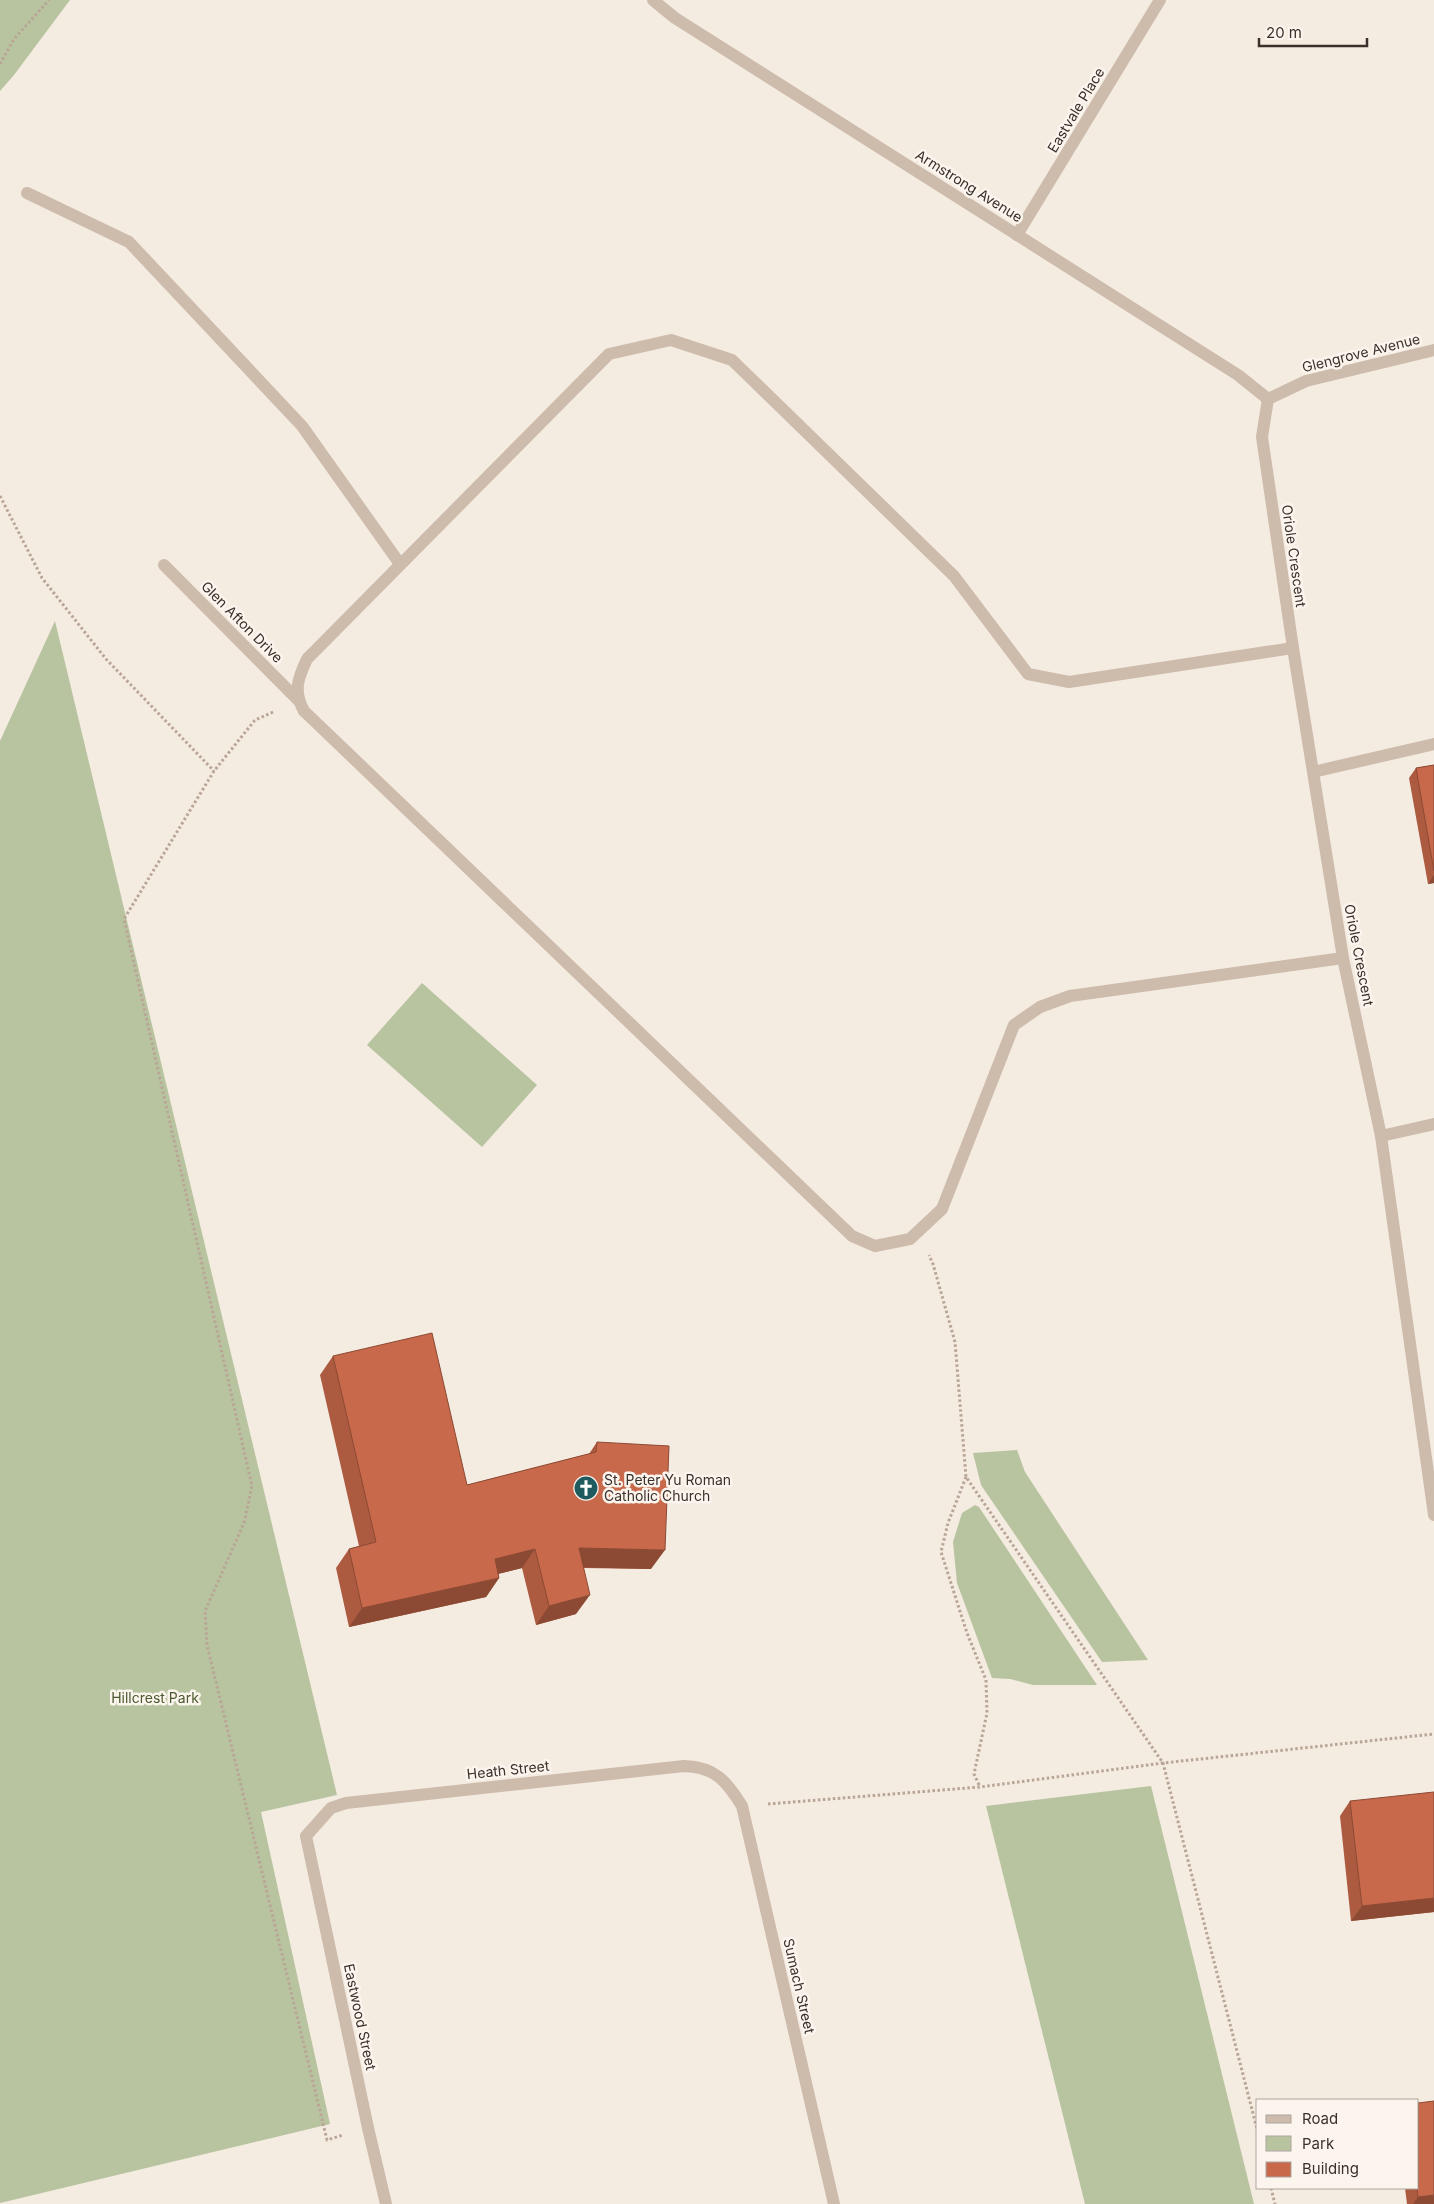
<svg xmlns="http://www.w3.org/2000/svg" width="1434" height="2204" font-family="Inter,sans-serif">
<style>
.green{fill:#b8c4a0}
.lines{fill:none;stroke-linecap:round;stroke-linejoin:round}
.path{stroke:#b9a596;stroke-width:3;stroke-dasharray:2.5 2.5;stroke-linecap:butt}
.minor{stroke:#cdbbac;stroke-width:12}
.wall{fill:#ac5a40}
.shaded-wall{fill:#8c4a34}
.building{fill:#c8694b;stroke:#8c4a34}
.labels{text-anchor:middle;stroke-width:5;stroke-linejoin:round;paint-order:stroke}
.street-label{font-size:14px;fill:#3b302b;stroke:#fbf5ee}
.poi-label{font-size:14px;fill:#3b302b;stroke:#fbf5ee;text-anchor:start}
.park-label{font-size:14px;fill:#4a5a2e;stroke:#fbf5ee}
</style>
<rect width="100%" height="100%" fill="#f4ebe1"/>
<g class="green">
<polygon points="0,0 70,0 14,75 0,91"/>
<polygon points="55,621 337,1795 261,1812 330,2124 0,2203 0,741"/>
<polygon points="422,983 537,1085 482,1147 367,1045"/>
<polygon points="1017,1450 1025,1472 1148,1660 1102,1662 981,1485 973,1453"/>
<polygon points="975,1505 979,1507 1097,1685 1033,1685 1010,1679 992,1678 957,1583 953,1542 962,1513"/>
<polygon points="1151,1786 1254,2204 1085,2204 986,1806"/>
</g>
<g class="lines">
<g class="path">
<polyline points="0,64 14,39 49,0"/>
<polyline points="0,496 42,578 106,659 214,771"/>
<polyline points="273,712 255,720 214,771 124,919 252,1486 244,1523 205,1611 207,1645 327,2140 343,2135"/>
<polyline points="966,1477 948,1523 941,1552 967,1633 986,1680 987,1713 974,1774 980,1787"/>
<polyline points="768,1804 980,1787 1163,1763 966,1477 955,1342 933,1264 929,1255"/>
<polyline points="1258,2133 1163,1763 1434,1734"/>
<polyline points="1271,2188 1275,2204"/>
</g>
<g class="minor">
<polyline points="653,0 675,18 1238,375 1268,399"/>
<polyline points="27,193 129,242 302,426 400,564"/>
<polyline points="1017,235 1160,0"/>
<polyline points="1268,399 1262,437 1293,648 1343,958 1381,1136 1434,1515"/>
<polyline points="1268,399 1306,381 1434,350"/>
<polyline points="164,565 299,701"/>
<path d="M1293 648 1069 682 1028 674 954 576 732 360 671 340 609 354 307 659C298 678 293 691 304 711L852 1236 875 1246 910 1239 942 1209 1014 1025 1040 1007 1070 996 1343 958"/>
<polyline points="1313,772 1434,744"/>
<polyline points="1381,1136 1434,1124"/>
<path d="M386 2204 368 2128 306 1836 331 1808 346 1803 684 1766C716 1767 727 1782 742 1806L834 2204"/>
</g>
</g>
<g class="wall">
<polygon points="1434,765 1434,883 1428,884 1409,778 1416,768"/>
<polygon points="333,1356 467,1485 589,1454 597,1442 651,1569 584,1568 576,1614 536,1625 522,1568 498,1574 499,1578 486,1597 349,1627 336,1568 349,1549 359,1546 320,1375"/>
<polygon points="1350,1801 1434,1912 1351,1921 1340,1816"/>
<polygon points="1405,2188 1418,2188 1434,2204 1407,2204"/>
</g>
<g class="shaded-wall">
<polygon points="1434,875 1434,883 1428,884"/>
<polygon points="579,1548 665,1550 651,1569 566,1567"/>
<polygon points="535,1549 522,1568 481,1578 495,1559"/>
<polygon points="499,1578 486,1597 349,1627 362,1608"/>
<polygon points="590,1595 576,1614 536,1625 549,1606"/>
<polygon points="1434,1898 1434,1912 1351,1921 1362,1906"/>
<polygon points="1434,2195 1434,2204 1413,2204 1418,2197"/>
</g>
<g class="building">
<polygon points="1434,765 1434,871 1416,768"/>
<polygon points="432,1333 467,1485 596,1452 597,1442 669,1446 665,1550 579,1548 590,1595 549,1606 535,1549 495,1559 499,1578 362,1608 349,1549 376,1542 333,1356"/>
<polygon points="1434,1792 1434,1898 1362,1906 1350,1801"/>
<polygon points="1434,2101 1434,2195 1418,2197 1417,2188 1418,2188 1418,2103"/>
</g>
<defs>
<symbol id="church-disc" viewBox="-11 -11 22 22"><circle r="9.5" fill="#1f5a5e" stroke="#fbf5ee"/><path d="M-1.2-6h2.4v3.5h3.3v2.4h-3.3V6h-2.4V-.1h-3.3v-2.4h3.3Z" fill="#fff"/></symbol>
</defs>
<g fill-rule="evenodd">
<use href="#church-disc" x="572" y="1474" width="28" height="28"/>
</g>
<g class="labels">
<g class="street-label">
<text transform="translate(1076 110) rotate(-59)" y="5">Eastvale Place</text>
<text transform="translate(969 186) rotate(32)" y="5">Armstrong Avenue</text>
<text transform="translate(1361 353) rotate(-14)" y="5">Glengrove Avenue</text>
<text transform="translate(1294 556) rotate(82)" y="5">Oriole Crescent</text>
<text transform="translate(242 622) rotate(45)" y="5">Glen Afton Drive</text>
<text transform="translate(1359 955) rotate(79)" y="5">Oriole Crescent</text>
<text transform="translate(508 1770) rotate(-6)" y="5">Heath Street</text>
<text transform="translate(799 1986) rotate(77)" y="5">Sumach Street</text>
<text transform="translate(360 2017) rotate(78)" y="5">Eastwood Street</text>
</g>
<g class="poi-label">
<text x="604" y="1485">St. Peter Yu Roman<tspan x="604" dy="16">Catholic Church</tspan></text>
</g>
<g class="park-label">
<text x="155" y="1703">Hillcrest Park</text>
</g>
</g>
<rect x="1256" y="2099" width="162" height="90" fill="#fbf5ee" stroke="#aea6a0"/>
<rect x="1266" y="2115" width="25" height="8" fill="#cdbbac" stroke="#aea6a0"/>
<text x="1302" y="2124" font-size="15" fill="#3b302b">Road</text>
<rect x="1266" y="2136" width="25" height="15" fill="#b8c4a0" stroke="#aea6a0"/>
<text x="1302" y="2149" font-size="15" fill="#3b302b">Park</text>
<rect x="1266" y="2162" width="25" height="15" fill="#c8694b" stroke="#aea6a0"/>
<text x="1302" y="2174" font-size="15" fill="#3b302b">Building</text>
<path d="M1259 38v8h108v-8" fill="none" stroke="#3b302b" stroke-width="2.5"/>
<text x="1266" y="38" font-size="15" fill="#3b302b" stroke="#fbf5ee" stroke-width="4" paint-order="stroke">20 m</text>
</svg>
